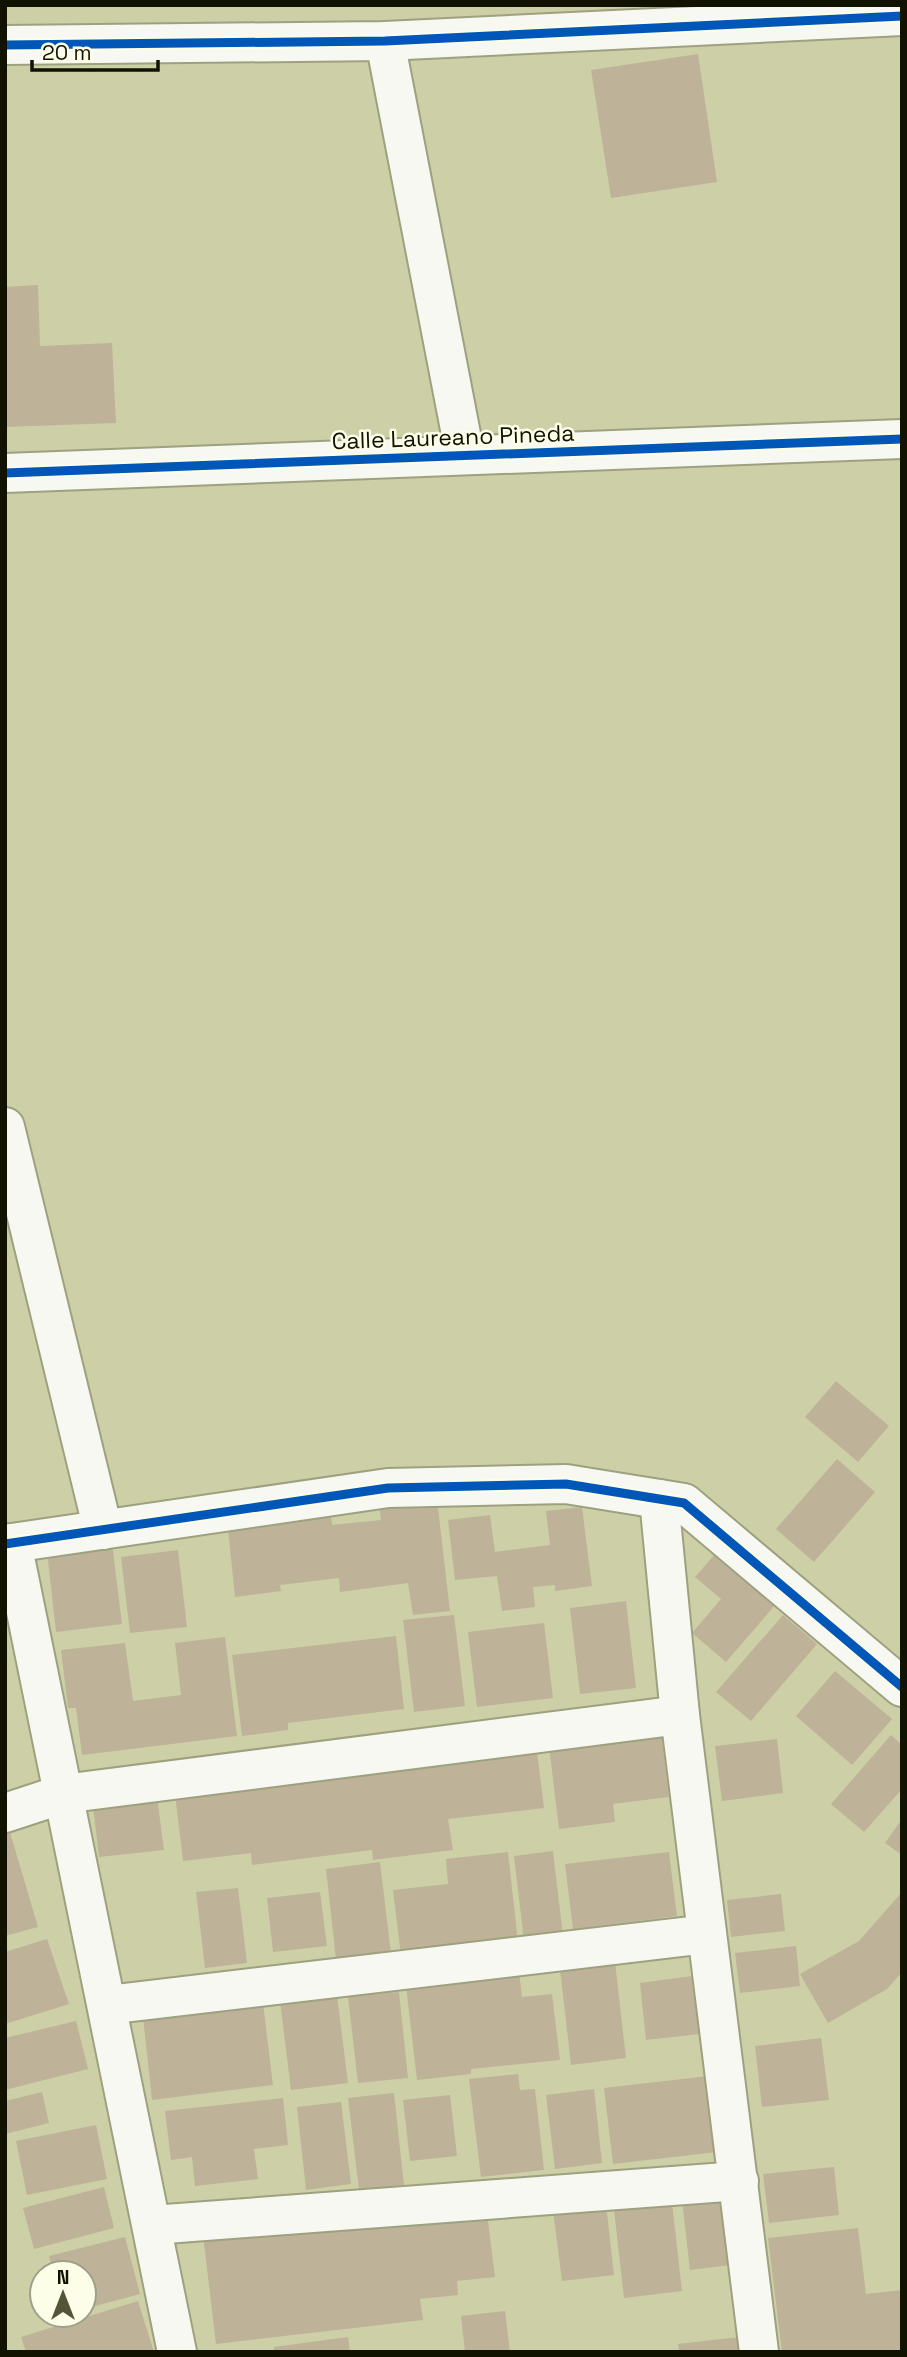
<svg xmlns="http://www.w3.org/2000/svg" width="907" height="2357" font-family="'Space Grotesk',sans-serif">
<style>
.building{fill:#beb298}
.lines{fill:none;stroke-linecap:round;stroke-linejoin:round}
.minor-casing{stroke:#9ea17f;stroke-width:42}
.minor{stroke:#f8f8f2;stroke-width:38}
.cycleway-casing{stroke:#fcfee8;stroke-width:13}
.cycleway{stroke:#0057b8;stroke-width:9}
.labels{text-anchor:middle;stroke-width:5;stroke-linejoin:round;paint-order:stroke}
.street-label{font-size:23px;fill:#111200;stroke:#fcfee8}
</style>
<rect width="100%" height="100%" fill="#cdd0a6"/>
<g class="building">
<polygon points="698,54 717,182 611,198 591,70"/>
<polygon points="38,285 40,346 112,343 116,423 5,427 5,287"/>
<polygon points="836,1381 889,1426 858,1462 805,1417"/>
<polygon points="837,1459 875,1492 814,1562 776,1529"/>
<polygon points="437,1499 450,1611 413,1615 408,1583 340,1592 339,1578 280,1585 281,1591 235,1597 228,1529 273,1524 272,1517 330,1510 332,1525 381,1520 379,1506"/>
<polygon points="582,1507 592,1586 555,1591 555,1585 533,1587 535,1607 502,1611 497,1576 455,1580 448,1520 490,1515 495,1552 550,1545 546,1511"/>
<polygon points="112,1543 122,1624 56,1632 47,1551"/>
<polygon points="178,1550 187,1627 130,1633 121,1557"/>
<polygon points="716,1553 776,1604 726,1662 692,1633 721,1599 695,1577"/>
<polygon points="626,1601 636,1688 580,1694 570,1608"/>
<polygon points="454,1615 465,1706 414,1712 403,1620"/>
<polygon points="783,1615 817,1644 751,1721 716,1692"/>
<polygon points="544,1623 553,1698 477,1707 468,1632"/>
<polygon points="396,1636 404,1709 288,1723 288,1730 242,1736 232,1655"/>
<polygon points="225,1637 237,1736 82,1755 76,1708 68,1708 61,1650 125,1643 133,1701 181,1695 175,1643"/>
<polygon points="835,1671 892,1719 852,1765 796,1716"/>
<polygon points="661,1732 669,1797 613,1804 615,1822 559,1829 549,1746"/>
<polygon points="891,1735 902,1745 902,1789 864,1832 831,1804"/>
<polygon points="777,1739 783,1793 722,1801 715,1746"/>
<polygon points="536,1743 544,1808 448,1819 453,1850 373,1860 372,1850 252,1865 251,1853 183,1861 174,1785"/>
<polygon points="156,1789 164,1850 99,1857 92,1797"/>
<polygon points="902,1819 902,1855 885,1843"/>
<polygon points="9,1829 38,1927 5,1936 5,1830"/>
<polygon points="553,1851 563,1936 524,1941 514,1856"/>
<polygon points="508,1852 518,1942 401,1956 393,1890 448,1884 446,1859"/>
<polygon points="669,1852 677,1916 573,1929 565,1864"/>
<polygon points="380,1862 391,1954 336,1960 326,1869"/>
<polygon points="238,1888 247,1963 205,1968 196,1892"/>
<polygon points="320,1892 327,1946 273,1952 267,1898"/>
<polygon points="902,1892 902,1972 887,1989 828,2023 800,1974 859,1941"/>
<polygon points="781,1894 785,1931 731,1937 727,1900"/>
<polygon points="47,1939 69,2004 5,2024 5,1952"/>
<polygon points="796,1946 800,1986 740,1993 735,1953"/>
<polygon points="615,1962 626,2058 571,2065 560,1969"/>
<polygon points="519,1972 522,1997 552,1994 560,2060 471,2069 471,2074 417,2080 406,1986"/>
<polygon points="693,1976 700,2034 646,2040 640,1983"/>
<polygon points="399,1992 408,2078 358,2083 348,1997"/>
<polygon points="337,1995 348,2083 291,2090 280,2001"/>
<polygon points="263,2003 273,2085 152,2100 143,2017"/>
<polygon points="76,2021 88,2069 5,2090 5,2038"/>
<polygon points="821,2038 829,2100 762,2107 755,2046"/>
<polygon points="518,2074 520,2090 535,2089 544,2170 481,2177 469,2079"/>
<polygon points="708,2076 717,2152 613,2164 604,2088"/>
<polygon points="594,2089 602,2163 555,2169 546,2095"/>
<polygon points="42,2092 49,2123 5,2134 5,2101"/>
<polygon points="394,2093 404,2185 359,2190 348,2098"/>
<polygon points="450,2095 457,2156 410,2161 403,2100"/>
<polygon points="283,2098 288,2145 254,2149 258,2179 195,2186 192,2157 171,2160 165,2111"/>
<polygon points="341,2102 351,2184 306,2190 297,2107"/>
<polygon points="96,2125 107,2179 27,2195 16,2141"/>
<polygon points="834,2167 839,2215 769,2223 763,2174"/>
<polygon points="104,2187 114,2228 34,2249 23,2208"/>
<polygon points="671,2194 682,2291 624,2298 613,2201"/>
<polygon points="723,2195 731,2265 690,2270 682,2200"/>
<polygon points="606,2204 614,2275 562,2281 553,2210"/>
<polygon points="487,2213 495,2277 457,2281 458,2295 420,2299 423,2320 216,2344 203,2235"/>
<polygon points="858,2228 866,2294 902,2290 902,2352 782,2352 768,2238"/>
<polygon points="125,2237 140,2294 84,2309 84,2273 54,2273 49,2256"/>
<polygon points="138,2301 154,2352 26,2352 21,2337"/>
<polygon points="505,2311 510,2352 465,2352 461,2316"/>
<polygon points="748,2336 750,2352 679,2352 678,2344"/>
<polygon points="348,2337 350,2352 274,2352 274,2347"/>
</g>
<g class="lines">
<defs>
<g id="minor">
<polyline points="385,41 465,455"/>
<polyline points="5,45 385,41 902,16"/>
<polyline points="5,473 902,439"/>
<polyline points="5,1127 103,1530"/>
<polyline points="659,1499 680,1715 759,2352"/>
<polyline points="12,1543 177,2352"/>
<polyline points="5,1544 388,1488 566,1484 684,1503 902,1687"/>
<polyline points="5,1813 63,1794 680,1715"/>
<polyline points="107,2005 707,1934"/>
<polyline points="152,2225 739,2181"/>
</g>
</defs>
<use href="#minor" class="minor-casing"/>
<use href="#minor" class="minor"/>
<defs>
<g id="cycleway">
<polyline points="5,45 385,41 902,16"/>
<polyline points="5,473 902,439"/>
<polyline points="5,1544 388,1488 566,1484 684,1503 902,1687"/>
</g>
</defs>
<use href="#cycleway" class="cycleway-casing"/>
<use href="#cycleway" class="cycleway"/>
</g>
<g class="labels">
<g class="street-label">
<text transform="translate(453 437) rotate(-2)" y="8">Calle Laureano Pineda</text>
</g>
</g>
<rect width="907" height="2357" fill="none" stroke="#111200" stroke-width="14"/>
<g transform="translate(63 2294)"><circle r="33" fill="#fcfee8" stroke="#9ea08b" stroke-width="2"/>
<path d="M0-5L12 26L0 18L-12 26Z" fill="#53543a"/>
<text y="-10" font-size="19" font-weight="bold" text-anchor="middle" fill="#111200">N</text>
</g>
<path d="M32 60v10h126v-10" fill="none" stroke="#111200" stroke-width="3.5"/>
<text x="42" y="60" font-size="21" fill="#111200" stroke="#fcfee8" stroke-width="5" paint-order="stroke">20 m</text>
</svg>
